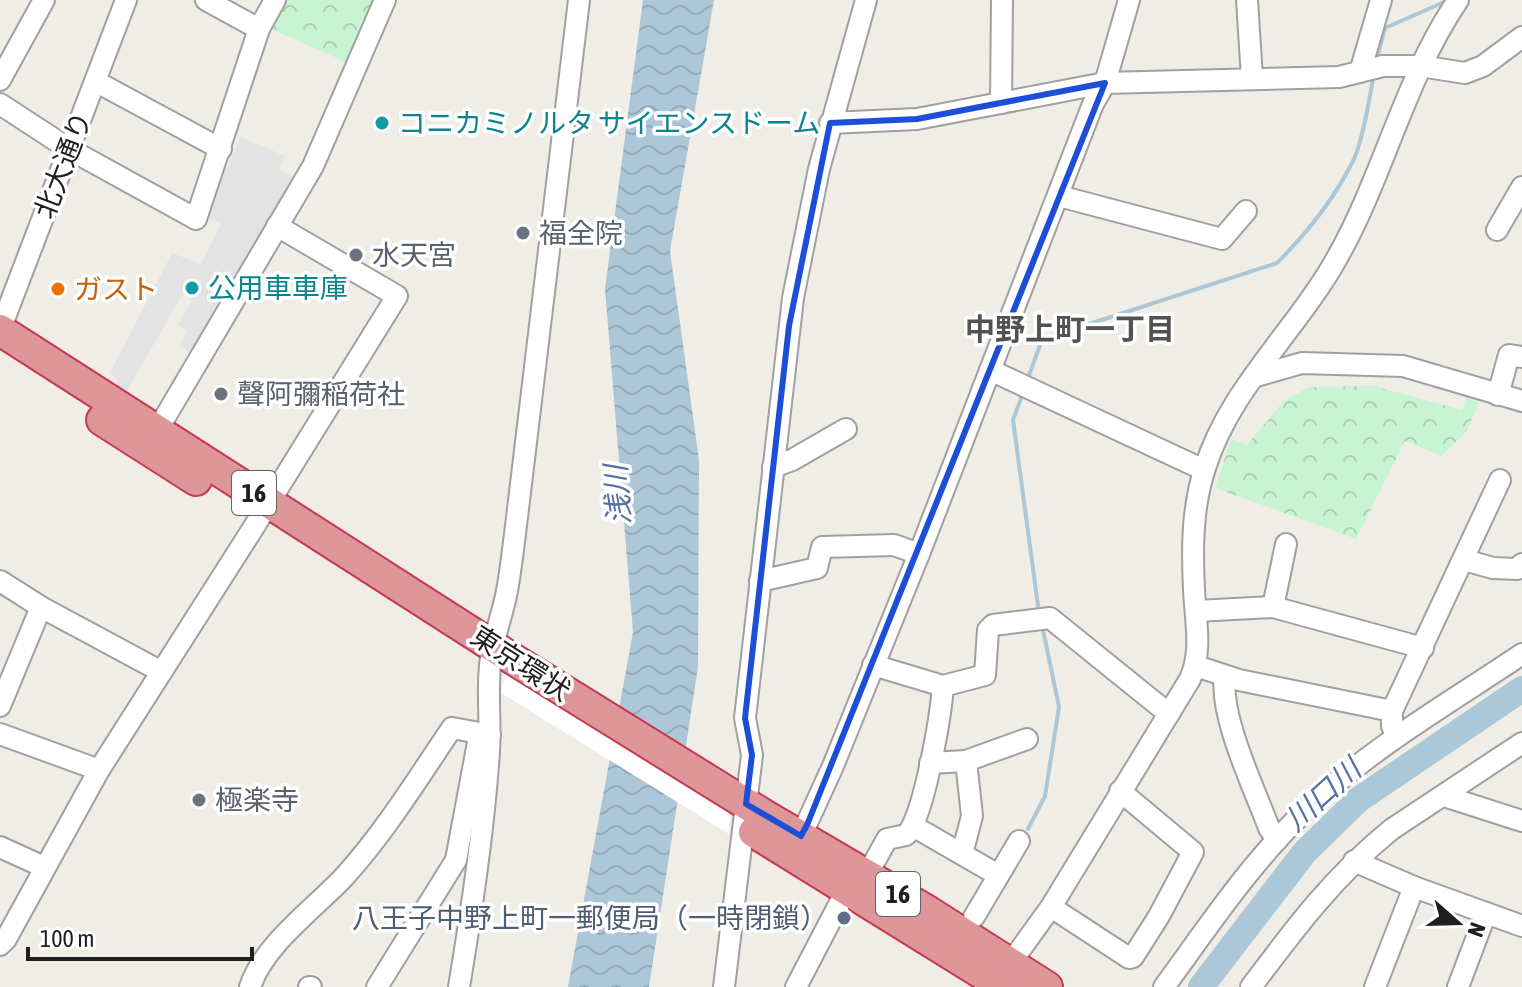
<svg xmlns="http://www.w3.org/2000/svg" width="1522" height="987" font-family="'Asap Condensed','Noto Sans JP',sans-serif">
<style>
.park{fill:url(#park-crowns)}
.parking{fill:#e3e3e3}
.water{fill:url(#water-waves)}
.pier{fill:#fff}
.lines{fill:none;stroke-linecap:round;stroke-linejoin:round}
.stream{stroke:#acc7d7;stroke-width:4}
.river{stroke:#acc7d7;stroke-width:26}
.minor-casing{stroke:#a0a0a0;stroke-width:24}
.highway-casing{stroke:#c73854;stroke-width:34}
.minor{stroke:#fff;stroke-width:20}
.highway{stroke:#dd9799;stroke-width:30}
.marked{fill:none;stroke:#1d4ed8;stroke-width:6;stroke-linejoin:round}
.culture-dot{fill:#0f9aa8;stroke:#fff;stroke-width:3}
.worship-dot{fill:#6b7280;stroke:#fff;stroke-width:3}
.food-dot{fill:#e8710a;stroke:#fff;stroke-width:3}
.service-dot{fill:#5c6f8a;stroke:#fff;stroke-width:3}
.labels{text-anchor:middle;stroke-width:7;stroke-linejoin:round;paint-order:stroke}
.shield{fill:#fff;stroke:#626262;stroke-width:2}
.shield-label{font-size:26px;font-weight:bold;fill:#1f1f1f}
.culture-label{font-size:28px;fill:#0d838f;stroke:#fff;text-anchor:start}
.street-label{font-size:28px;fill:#1f1f1f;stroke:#fff}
.worship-label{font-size:28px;fill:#5b616d;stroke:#fff;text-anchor:start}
.food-label{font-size:28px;fill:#c56008;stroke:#fff;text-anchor:start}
.service-label{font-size:28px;fill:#4e5e75;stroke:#fff;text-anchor:end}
.neighbourhood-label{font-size:30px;font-weight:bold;fill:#525252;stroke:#fff}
.water-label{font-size:30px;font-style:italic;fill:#5671a4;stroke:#fff}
</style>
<defs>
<pattern id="park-crowns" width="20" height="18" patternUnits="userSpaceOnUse" patternTransform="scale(2)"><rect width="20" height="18" fill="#c8f4d2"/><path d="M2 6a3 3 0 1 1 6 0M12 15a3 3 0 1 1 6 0" fill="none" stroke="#abd1b4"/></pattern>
<pattern id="water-waves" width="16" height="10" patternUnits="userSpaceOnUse" patternTransform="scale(2)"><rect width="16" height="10" fill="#acc7d7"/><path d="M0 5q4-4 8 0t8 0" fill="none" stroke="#94aab8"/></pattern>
</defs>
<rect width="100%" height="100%" fill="#efede6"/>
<g class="park">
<polygon points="275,0 376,0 348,63 262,25"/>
<polygon points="1374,386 1462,410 1469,391 1482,395 1467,431 1441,456 1405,441 1356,539 1215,488 1231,439 1247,445 1283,402 1309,387"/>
</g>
<polygon class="parking" points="241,137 285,156 279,170 295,177 192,353 179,346 187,330 178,325 193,298 184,292 125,394 114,387 118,380 110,373 172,253 201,264 221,224 204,217"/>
<polygon class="water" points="643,0 714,0 670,251 699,460 698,667 649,987 568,987 633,632 605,289"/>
<polygon class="pier" points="511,642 732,795 729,834 501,693"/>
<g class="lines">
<g class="stream">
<polyline points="1376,62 1385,28 1449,0"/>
<path d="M1027 381 1040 345 1046 338 1277 263C1307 233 1335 198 1354 159 1364 136 1369 99 1374 74"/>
<polyline points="1023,393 1013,420 1039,613"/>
<polyline points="1028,829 1045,796 1059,707 1042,625"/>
</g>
<polyline class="river" points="1201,987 1304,853 1358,800 1522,689"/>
<defs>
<g id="minor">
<polyline points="206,0 259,29"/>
<polyline points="1247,0 1252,78"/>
<polyline points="1360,72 1381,0"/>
<polyline points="0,80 44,0"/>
<polyline points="95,81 221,149"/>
<polyline points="1001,103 1002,0"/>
<polyline points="0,104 69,149 196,219 259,29 275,0"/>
<polyline points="830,123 917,119 1105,83 1339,77 1383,66 1420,66 1465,73 1483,66 1522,37"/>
<polyline points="1059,196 1222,239 1246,211"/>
<polyline points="1497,230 1522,187"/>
<polyline points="0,330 126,0"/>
<polyline points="990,370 1204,470"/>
<polyline points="1253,377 1302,363 1403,366 1522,401"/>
<polyline points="1498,395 1509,355 1522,357"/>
<polyline points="151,441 313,166 385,0"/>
<polyline points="773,467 792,460 846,429"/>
<polyline points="1464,560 1493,568 1517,569 1522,564"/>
<polyline points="0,581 41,607 160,671"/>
<polyline points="760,581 817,568 822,547 894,545 919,554"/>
<polyline points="1273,607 1286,544"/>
<polyline points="1196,611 1273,607 1423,648"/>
<polyline points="873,665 943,686 985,675 988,630 993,625 1050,618 1169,714"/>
<polyline points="1196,666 1239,680 1392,711"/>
<path d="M1225 676C1219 716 1255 790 1269 828L1277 840"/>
<polyline points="0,706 41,607"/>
<polyline points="0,734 99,770"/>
<polyline points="1397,736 1392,726 1392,711 1500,480"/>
<polyline points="930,763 966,761 1027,739"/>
<polyline points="1444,796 1522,821"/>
<polyline points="913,826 998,875"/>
<polyline points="0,847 44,867"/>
<polyline points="801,847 801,836 833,766 919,554 1093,104 1105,83 1129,0"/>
<polyline points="962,854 972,816 966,761"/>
<polyline points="1354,861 1414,887 1375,987"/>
<path d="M867 875 887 839 906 835C924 819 941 713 943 686"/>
<polyline points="1414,887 1522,926"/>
<polyline points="1051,907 1129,958 1133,957 1159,916 1193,852 1120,791"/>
<polyline points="974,917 1019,841"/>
<polyline points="0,945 6,939 99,770 252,530 397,296 277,226"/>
<path d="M1004 972 1051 907 1190 679C1203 650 1195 619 1194 589 1192 548 1192 508 1205 468 1230 388 1296 331 1337 258 1384 175 1404 80 1458 0"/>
<path d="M250 987C264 944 314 909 344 877 385 832 418 778 452 728L490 735"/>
<polyline points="309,987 311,987"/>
<polyline points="377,987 456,860 479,737"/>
<path d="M459 987C472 909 484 830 489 751 491 722 487 695 490 665 492 643 500 622 505 600 510 579 512 556 515 534L579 0"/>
<polyline points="724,987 752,755 745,718 793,298 819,169 866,0"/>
<polyline points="796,987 847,889 845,880"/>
<path d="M1164 987C1208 927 1251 862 1305 811 1370 748 1448 704 1522 654"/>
<path d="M1251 987C1295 928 1335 875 1392 829L1522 743"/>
<polyline points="1458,987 1486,913"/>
</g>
<g id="highway">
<polyline points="0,330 508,656 769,818 929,912 1047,987"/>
<polyline points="102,420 196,480"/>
<polyline points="754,832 1004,987"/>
</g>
</defs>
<use href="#minor" class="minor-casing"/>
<use href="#highway" class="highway-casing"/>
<use href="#minor" class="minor"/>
<use href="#highway" class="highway"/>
</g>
<path class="marked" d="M1105 83 807 825 801 836 746 804 752 755 745 718 789 326 830 123 917 119Z"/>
<g class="culture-dot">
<circle cx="382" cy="123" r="8"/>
<circle cx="192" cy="288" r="8"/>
</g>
<g class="worship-dot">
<circle cx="523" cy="233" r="8"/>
<circle cx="356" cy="255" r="8"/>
<circle cx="221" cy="394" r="8"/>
<circle cx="199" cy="800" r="8"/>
</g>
<circle class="food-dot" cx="58" cy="289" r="8"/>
<circle class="service-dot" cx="844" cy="918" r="8"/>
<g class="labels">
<g class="shield">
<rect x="232" y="471" width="44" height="44" rx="6"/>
<rect x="876" y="872" width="44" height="44" rx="6"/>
</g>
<g class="shield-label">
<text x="254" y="502">16</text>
<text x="898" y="903">16</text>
</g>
<g class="culture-label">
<text x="398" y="133">コニカミノルタ サイエンスドーム</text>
<text x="208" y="298">公用車車庫</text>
</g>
<g class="street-label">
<text transform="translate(63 165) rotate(-69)" y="10">北大通り</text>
<text transform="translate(521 663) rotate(33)" y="10">東京環状</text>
</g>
<g class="worship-label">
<text x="539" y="243">福全院</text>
<text x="372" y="265">水天宮</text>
<text x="237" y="404">聲阿彌稲荷社</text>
<text x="215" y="810">極楽寺</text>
</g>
<g class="food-label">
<text x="74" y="299">ガスト</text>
</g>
<g class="service-label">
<text x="828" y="928">八王子中野上町一郵便局（一時閉鎖）</text>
</g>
<g class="neighbourhood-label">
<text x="1070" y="340">中野上町一丁目</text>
</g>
<g class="water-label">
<text transform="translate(618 495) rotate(-94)" y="10">浅川</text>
<text transform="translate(1323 795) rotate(-42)" y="10">川口川</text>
</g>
</g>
<g transform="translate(1458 923) rotate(110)" stroke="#ffffff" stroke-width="6" paint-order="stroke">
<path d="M0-6L14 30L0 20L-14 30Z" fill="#1f1f1f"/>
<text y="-12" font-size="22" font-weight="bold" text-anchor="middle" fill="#1f1f1f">N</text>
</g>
<path d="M28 947v12h224v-12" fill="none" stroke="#1f1f1f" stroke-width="4"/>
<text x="40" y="947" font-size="24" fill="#1f1f1f" stroke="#ffffff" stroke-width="6" paint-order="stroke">100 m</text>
</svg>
